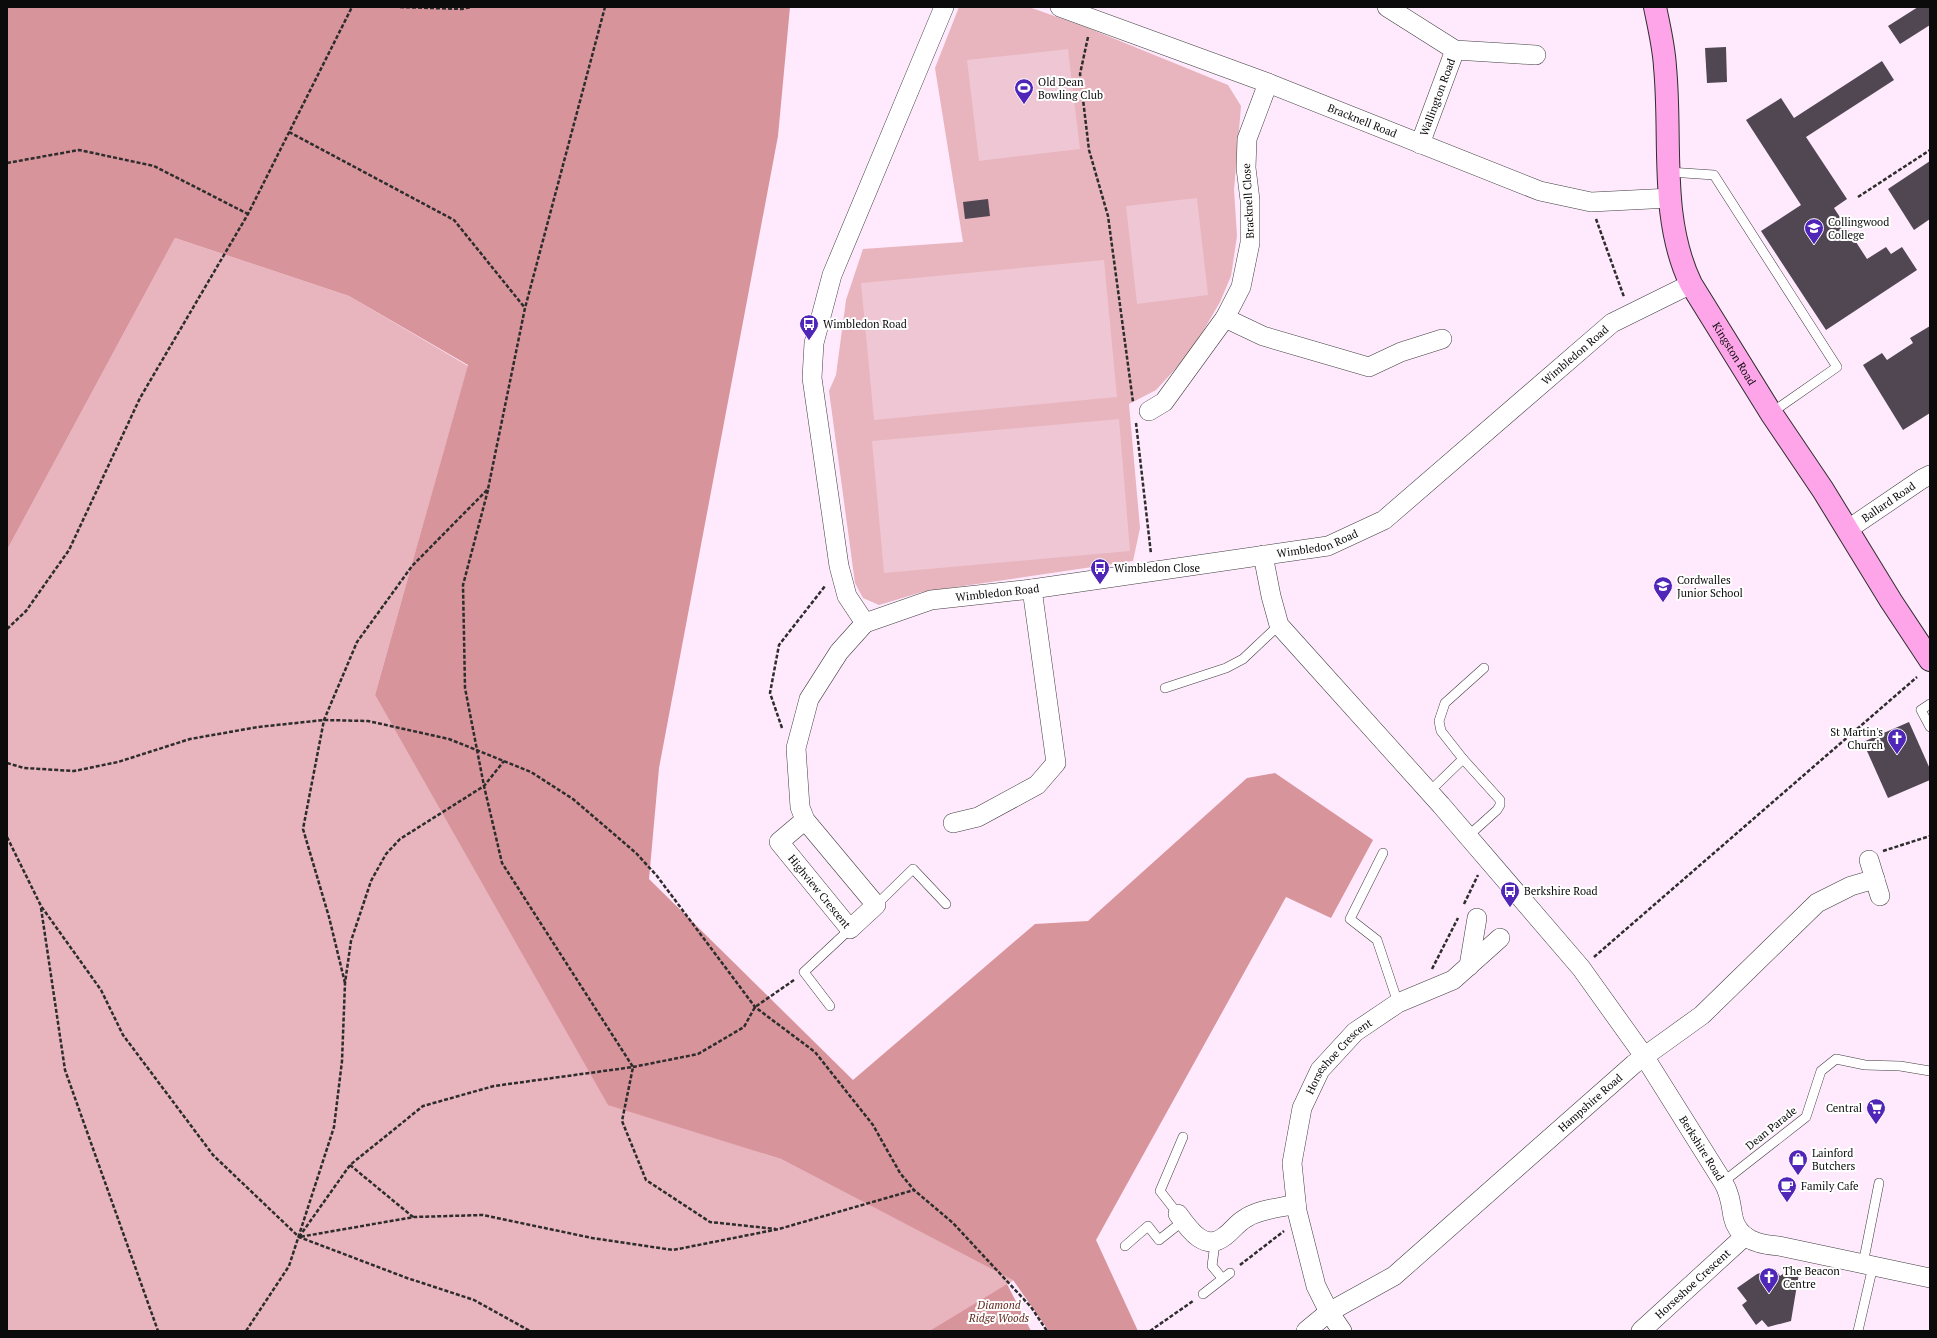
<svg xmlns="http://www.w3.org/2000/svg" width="1937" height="1338" font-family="'PT Serif',serif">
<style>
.green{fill:#e8b4bd}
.forest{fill:#d8949b}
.pitch{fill:#efc6d3}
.building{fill:#504753}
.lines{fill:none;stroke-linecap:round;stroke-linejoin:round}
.lane-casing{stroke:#3e3e3e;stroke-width:10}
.street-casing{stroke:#3e3e3e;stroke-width:20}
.secondary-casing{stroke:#2d2d2d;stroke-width:24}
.path{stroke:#2d2d2d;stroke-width:2.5;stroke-dasharray:4 2;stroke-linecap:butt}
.lane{stroke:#fff;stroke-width:9}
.street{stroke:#fff;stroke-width:19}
.secondary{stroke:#fea5ea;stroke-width:22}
.labels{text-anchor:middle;stroke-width:4;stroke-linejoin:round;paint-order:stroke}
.poi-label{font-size:11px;fill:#0b0b0b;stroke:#fff;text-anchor:start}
.street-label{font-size:11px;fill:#0b0b0b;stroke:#fff}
.park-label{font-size:11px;font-style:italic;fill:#61261d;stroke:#fff}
</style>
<rect width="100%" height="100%" fill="#ffe9fc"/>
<g class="green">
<polygon points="959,7 1029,7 1088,28 1228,85 1241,106 1234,190 1237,236 1231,276 1220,302 1191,352 1156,390 1129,404 1140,528 1133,561 922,592 879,605 863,598 855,583 829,391 836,375 846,300 863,249 963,242 935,68"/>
<polygon points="175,238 349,296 468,366 375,695 608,1104 781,1159 1014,1280 929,1331 7,1331 7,550"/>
</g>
<g class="forest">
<polygon points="7,7 790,7 778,136 659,768 649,879 853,1080 1035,924 1088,921 1247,778 1275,773 1373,840 1331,918 1286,897 1096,1240 1138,1331 1049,1331 1013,1280 781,1159 608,1105 375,695 468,365 349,296 175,238 7,550"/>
<polygon points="1007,1284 1031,1331 929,1331"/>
</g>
<g class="pitch">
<polygon points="1068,49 1080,149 979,161 967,60"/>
<polygon points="1197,198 1208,295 1137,304 1126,206"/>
<polygon points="1104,260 1117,397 874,420 861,283"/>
<polygon points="1119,419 1130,551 884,573 872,441"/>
</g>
<g class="building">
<polygon points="1918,7 1930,7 1930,25 1900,44 1888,26"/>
<polygon points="1726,47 1727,82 1707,83 1705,48"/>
<polygon points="1882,61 1894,80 1806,137 1847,199 1834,208 1867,259 1886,247 1891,254 1902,247 1917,270 1826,330 1761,231 1801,205 1746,120 1781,98 1794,118"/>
<polygon points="1930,161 1930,219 1914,230 1888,189"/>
<polygon points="988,199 990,216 965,219 963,202"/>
<polygon points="1930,326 1930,413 1903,430 1863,365 1882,353 1887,360 1913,343 1910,338"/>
<polygon points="1909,722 1930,769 1930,780 1888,798 1863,742"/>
<polygon points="1775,1269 1780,1276 1787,1271 1799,1273 1791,1321 1768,1327 1762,1320 1756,1325 1742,1305 1747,1301 1737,1288 1757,1274"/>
</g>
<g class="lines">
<defs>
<g id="lane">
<polyline points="1669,172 1714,175 1837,367 1771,413"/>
<polyline points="1165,688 1226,668 1243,659 1279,625"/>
<polyline points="1930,704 1921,710 1930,727"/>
<polyline points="1429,792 1463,759"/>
<polyline points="1467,837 1497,810 1500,805 1500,800 1463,759 1441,731 1439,721 1445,703 1484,668"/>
<polyline points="1383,853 1350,919 1377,940 1398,1003"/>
<polyline points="876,905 913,869 946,904"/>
<polyline points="830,1006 804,972 850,929"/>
<polyline points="1723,1182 1806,1117 1821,1071 1836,1059 1865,1065 1900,1066 1930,1071"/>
<polyline points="1178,1214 1160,1191 1183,1137"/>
<polyline points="1215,1243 1212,1266 1222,1278"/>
<polyline points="1125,1246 1148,1226 1159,1240 1183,1221"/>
<polyline points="1863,1264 1879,1183"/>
<polyline points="1203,1294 1230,1273"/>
<polyline points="1858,1331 1873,1266"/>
</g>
<g id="street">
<path id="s1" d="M944 7 832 275 814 343 812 378 839 566 847 596 865 623 931 600 1032 589 1328 546 1384 520 1612 323 1691 284"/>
<path id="s2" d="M1060 7 1268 83 1540 191 1591 202 1671 198"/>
<polyline points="1387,7 1455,50 1536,55"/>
<path id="s3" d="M1420 144 1455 50"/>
<polyline points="1225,318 1263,336 1369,367 1401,352 1442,339"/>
<polyline points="1149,411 1164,402 1225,318 1241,287 1250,243 1250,200 1246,168 1247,139 1268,83"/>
<path id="s4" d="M1847 530 1922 479 1930 475"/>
<path id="s5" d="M1263 555 1271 596 1279 625 1441 805 1581 968 1644 1056 1723 1182C1730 1193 1731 1205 1733 1217 1738 1240 1760 1245 1779 1246L1930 1278"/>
<path id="s6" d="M805 820 779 842 850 929 876 905 805 820 800 807 796 748 809 699 839 652 865 623"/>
<polyline points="953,823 978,817 1037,785 1056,763 1032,589"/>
<polyline points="1869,860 1880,896"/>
<polyline points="1469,966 1477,918"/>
<path d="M1178 1214C1190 1231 1205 1252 1225 1236 1232 1231 1238 1222 1246 1218 1260 1209 1280 1208 1296 1204"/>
<path id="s7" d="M1306 1331 1329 1312 1394 1276 1634 1064 1702 1015 1817 903 1851 886 1875 879"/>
<path id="s8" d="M1342 1331 1329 1312 1316 1286 1297 1211 1292 1163 1302 1108 1320 1070 1355 1032 1398 1003 1453 980 1500 938"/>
<path id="s9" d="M1641 1331 1745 1236"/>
</g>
<g id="secondary">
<path id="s10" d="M1655 7C1659 27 1664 47 1665 67 1672 139 1659 218 1691 284L1771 413 1823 490 1891 601 1930 660"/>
</g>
</defs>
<use href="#lane" class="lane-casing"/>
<use href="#street" class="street-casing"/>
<use href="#secondary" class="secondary-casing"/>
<g class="path">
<polyline points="400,7 462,9 471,7"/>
<polyline points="1088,37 1080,74 1089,150 1108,216 1133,402"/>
<polyline points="289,132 454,220 525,308"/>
<polyline points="7,163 79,150 154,166 248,214"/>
<polyline points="1858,197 1930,150"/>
<polyline points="1596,219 1624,297"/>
<polyline points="1136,423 1151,554"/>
<polyline points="488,490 463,585 465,688 484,786 502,863 633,1067 622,1121 646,1180 710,1222 776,1229"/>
<polyline points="7,629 26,611 69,550 140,398 248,214 352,7"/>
<polyline points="782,728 770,693 779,645 825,586"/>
<polyline points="7,763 24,768 74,771 118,762 190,739 258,727 324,720 368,721 449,739 531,772 573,799 636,853 657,876 755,1007 815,1052 873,1125 900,1173 914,1190 953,1223 1031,1307 1047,1331"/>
<polyline points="7,837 41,906 101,990 123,1035 213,1155 299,1237 407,1278 474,1300 530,1331"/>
<polyline points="1883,851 1930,836"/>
<polyline points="1464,904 1478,875"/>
<polyline points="41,908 65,1070 158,1331"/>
<polyline points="1594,957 1917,677"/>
<polyline points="1432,969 1458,918"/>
<polyline points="794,980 755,1007 744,1027 698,1054 633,1067 494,1086 423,1106 350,1165 299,1237 414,1217 483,1215 592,1238 673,1250 779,1229 914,1190"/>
<polyline points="345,983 329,917 303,829 324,720 357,642 412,566 488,489 525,308 605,7"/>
<polyline points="350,1165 413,1217"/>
<polyline points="1240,1265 1284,1231"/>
<polyline points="246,1331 289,1266 334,1127 342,1061 345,983 351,941 371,881 386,854 400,839 484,786 504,761"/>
<polyline points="1150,1331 1193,1301"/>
</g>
<use href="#lane" class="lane"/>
<use href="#street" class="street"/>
<use href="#secondary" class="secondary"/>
</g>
<defs>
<symbol id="stadium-pin" viewBox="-11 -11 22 30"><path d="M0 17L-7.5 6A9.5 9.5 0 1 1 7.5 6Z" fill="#5026b8" stroke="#fff"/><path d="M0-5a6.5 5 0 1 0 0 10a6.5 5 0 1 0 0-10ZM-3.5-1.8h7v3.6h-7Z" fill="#fff"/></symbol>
<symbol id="school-pin" viewBox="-11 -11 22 30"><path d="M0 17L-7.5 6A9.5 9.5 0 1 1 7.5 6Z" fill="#5026b8" stroke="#fff"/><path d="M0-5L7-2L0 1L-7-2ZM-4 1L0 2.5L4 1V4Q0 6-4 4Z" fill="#fff"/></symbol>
<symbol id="bus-pin" viewBox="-11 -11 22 30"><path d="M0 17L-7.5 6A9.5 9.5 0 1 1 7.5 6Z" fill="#5026b8" stroke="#fff"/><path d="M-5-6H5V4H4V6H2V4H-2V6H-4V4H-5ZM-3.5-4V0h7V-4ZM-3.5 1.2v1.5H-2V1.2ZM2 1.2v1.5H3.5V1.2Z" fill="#fff"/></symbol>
<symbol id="church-pin" viewBox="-11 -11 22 30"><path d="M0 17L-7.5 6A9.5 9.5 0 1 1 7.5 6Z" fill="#5026b8" stroke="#fff"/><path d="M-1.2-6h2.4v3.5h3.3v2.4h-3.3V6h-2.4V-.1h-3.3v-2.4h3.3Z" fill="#fff"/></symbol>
<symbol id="supermarket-pin" viewBox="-11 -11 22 30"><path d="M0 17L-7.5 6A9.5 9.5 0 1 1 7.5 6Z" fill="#5026b8" stroke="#fff"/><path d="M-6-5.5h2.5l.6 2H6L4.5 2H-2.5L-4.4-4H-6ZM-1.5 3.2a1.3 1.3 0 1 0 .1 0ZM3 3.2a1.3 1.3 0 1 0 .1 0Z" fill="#fff"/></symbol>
<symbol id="shop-pin" viewBox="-11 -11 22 30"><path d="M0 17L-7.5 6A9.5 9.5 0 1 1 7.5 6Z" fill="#5026b8" stroke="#fff"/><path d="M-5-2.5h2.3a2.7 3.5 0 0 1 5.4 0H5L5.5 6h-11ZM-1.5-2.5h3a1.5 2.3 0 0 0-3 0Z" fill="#fff"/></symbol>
<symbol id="cafe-pin" viewBox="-11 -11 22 30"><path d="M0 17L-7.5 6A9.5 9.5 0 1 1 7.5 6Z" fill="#5026b8" stroke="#fff"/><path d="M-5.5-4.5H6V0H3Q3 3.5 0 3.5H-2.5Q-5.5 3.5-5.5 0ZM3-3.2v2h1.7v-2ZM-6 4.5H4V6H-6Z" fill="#fff"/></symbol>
</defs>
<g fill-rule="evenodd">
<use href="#stadium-pin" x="1013" y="77" width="22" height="30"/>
<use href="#school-pin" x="1803" y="217" width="22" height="30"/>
<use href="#bus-pin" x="798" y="313" width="22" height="30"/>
<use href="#bus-pin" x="1089" y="557" width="22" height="30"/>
<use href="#school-pin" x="1652" y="575" width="22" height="30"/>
<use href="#church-pin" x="1886" y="727" width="22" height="30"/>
<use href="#bus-pin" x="1499" y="880" width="22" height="30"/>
<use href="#supermarket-pin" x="1865" y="1097" width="22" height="30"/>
<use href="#shop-pin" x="1787" y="1148" width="22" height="30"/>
<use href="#cafe-pin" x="1776" y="1175" width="22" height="30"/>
<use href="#church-pin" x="1758" y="1266" width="22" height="30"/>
</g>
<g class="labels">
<g class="poi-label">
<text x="1038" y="86">Old Dean<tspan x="1038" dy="13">Bowling Club</tspan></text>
<text x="1828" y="226">Collingwood<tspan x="1828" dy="13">College</tspan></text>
<text x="823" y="328">Wimbledon Road</text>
<text x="1114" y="572">Wimbledon Close</text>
<text x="1677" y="584">Cordwalles<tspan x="1677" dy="13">Junior School</tspan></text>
<text x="1883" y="736" text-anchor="end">St Martin's<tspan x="1883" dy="13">Church</tspan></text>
<text x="1524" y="895">Berkshire Road</text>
<text x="1862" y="1112" text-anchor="end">Central</text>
<text x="1812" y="1157">Lainford<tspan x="1812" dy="13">Butchers</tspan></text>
<text x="1801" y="1190">Family Cafe</text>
<text x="1783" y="1275">The Beacon<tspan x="1783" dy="13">Centre</tspan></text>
</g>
<g class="street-label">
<text dy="4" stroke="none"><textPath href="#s3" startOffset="50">Wallington Road</textPath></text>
<text dy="4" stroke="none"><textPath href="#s2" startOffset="323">Bracknell Road</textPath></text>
<text transform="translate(1248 201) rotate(-93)" y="4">Bracknell Close</text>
<text dy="4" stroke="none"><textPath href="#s10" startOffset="363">Kingston Road</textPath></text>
<text dy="4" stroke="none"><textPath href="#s1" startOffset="1434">Wimbledon Road</textPath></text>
<text dy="4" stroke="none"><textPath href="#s4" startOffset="50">Ballard Road</textPath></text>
<text dy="4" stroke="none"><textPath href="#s1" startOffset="1110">Wimbledon Road</textPath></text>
<text dy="4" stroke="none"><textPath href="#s1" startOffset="786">Wimbledon Road</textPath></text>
<text dy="4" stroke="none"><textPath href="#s6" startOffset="98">Highview Crescent</textPath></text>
<text dy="4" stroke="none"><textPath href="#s8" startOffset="298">Horseshoe Crescent</textPath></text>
<text dy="4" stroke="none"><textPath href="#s7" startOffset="366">Hampshire Road</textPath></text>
<text transform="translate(1771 1128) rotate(-39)" y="4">Dean Parade</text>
<text dy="4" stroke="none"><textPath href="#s5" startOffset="746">Berkshire Road</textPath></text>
<text dy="4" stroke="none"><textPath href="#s9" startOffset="70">Horseshoe Crescent</textPath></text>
</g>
<g class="park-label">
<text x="999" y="1309">Diamond<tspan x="999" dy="13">Ridge Woods</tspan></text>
</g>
</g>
<rect width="1937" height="1338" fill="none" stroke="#0b0b0b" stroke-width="16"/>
</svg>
